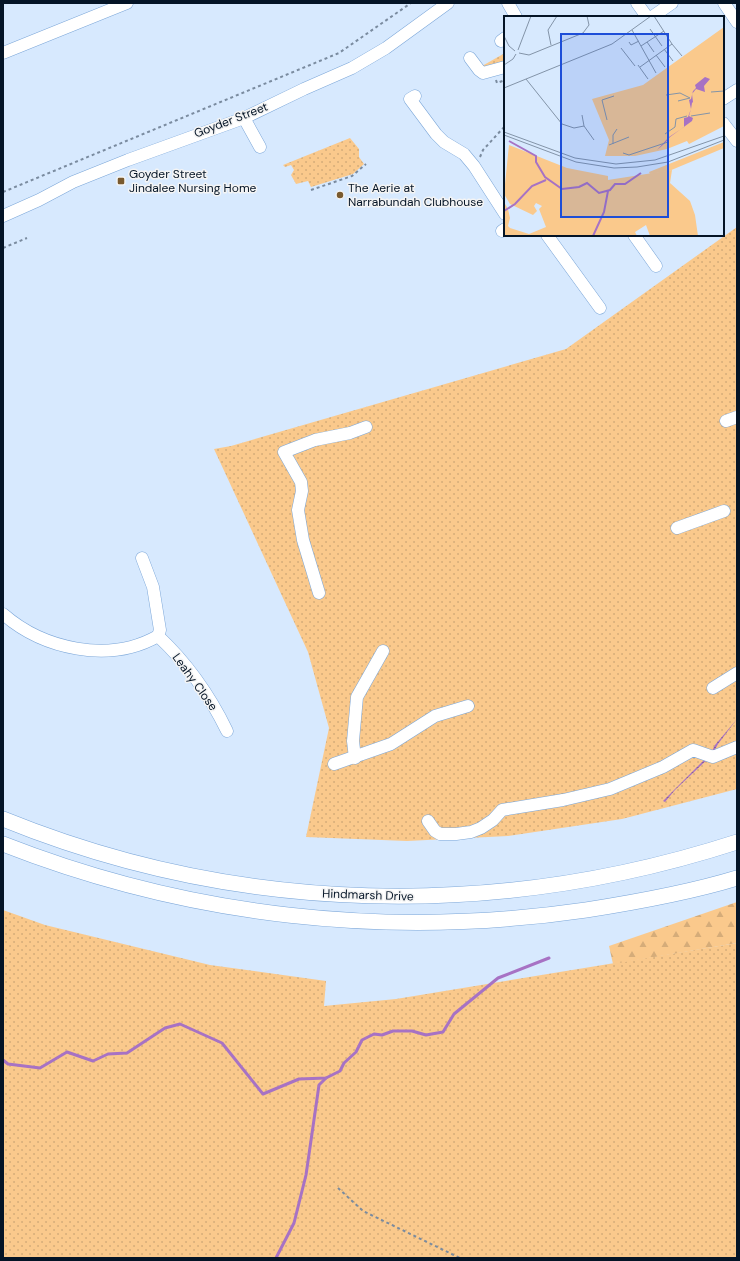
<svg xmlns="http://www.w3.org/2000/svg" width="740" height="1261" font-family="'DM Sans',sans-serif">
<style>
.green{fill:url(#green-dots)}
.forest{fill:url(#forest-firs)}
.water{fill:url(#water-rules)}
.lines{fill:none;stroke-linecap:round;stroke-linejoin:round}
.stream{stroke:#a772c4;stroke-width:3}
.minor-casing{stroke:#7ba6d8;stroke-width:13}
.major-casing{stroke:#7ba6d8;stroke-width:16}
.path{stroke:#7a8b9f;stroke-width:2;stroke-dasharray:3 3;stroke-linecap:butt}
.minor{stroke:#fff;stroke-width:12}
.major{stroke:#fff;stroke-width:15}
.poi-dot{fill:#795a2f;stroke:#f4f4f4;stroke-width:1.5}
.labels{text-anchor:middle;stroke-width:3;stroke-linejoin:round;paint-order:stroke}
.street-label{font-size:12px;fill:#041426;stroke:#f4f4f4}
.poi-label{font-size:12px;fill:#041426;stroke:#f4f4f4;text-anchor:start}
.inset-river{fill:none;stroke:#a772c4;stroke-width:2}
.inset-road{fill:none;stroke:#8394a8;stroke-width:1}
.view{fill:#1d4ed8;fill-opacity:0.15;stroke:#1d4ed8;stroke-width:2}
.inset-edge{fill:none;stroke:#041426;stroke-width:2}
</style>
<defs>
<pattern id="green-dots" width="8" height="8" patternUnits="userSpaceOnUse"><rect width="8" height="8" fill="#fac98c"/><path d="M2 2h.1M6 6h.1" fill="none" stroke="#d5ac79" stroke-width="1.8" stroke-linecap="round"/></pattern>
<pattern id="forest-firs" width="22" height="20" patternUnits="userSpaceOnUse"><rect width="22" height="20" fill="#fac98c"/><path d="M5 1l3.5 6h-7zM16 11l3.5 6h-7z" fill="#d5ac79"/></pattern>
<pattern id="water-rules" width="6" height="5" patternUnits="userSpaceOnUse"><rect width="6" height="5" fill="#a772c4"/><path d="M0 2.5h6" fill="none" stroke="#865c9f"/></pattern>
</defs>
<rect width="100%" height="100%" fill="#d7e9fe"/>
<g class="green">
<polygon points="505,53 505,64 486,70 482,66"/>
<polygon points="350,138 359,149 359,157 364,164 353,174 311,187 308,181 296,184 291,175 294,170 291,165 285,167 283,165"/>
<polygon points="737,227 737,789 622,819 508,836 407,841 306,837 329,728 308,652 214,449 231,446 566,349"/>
<polygon points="3,910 45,925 210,965 326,981 324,1006 396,999 737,943 737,1258 3,1258"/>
</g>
<polygon class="forest" points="737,902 737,943 613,964 609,946"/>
<polygon class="water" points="737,719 718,744 712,755 675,790 665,802 663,801 711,753 715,745"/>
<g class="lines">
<g class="stream">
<polyline points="3,1060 8,1064 40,1068 67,1052 93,1061 108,1054 127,1053 165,1028 180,1024 222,1043 263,1094 299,1079 326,1078 340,1071 344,1063 356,1052 362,1040 374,1034 382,1035 393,1031 412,1031 426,1035 443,1032 454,1014 498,978 549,958"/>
<polyline points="276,1258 294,1223 306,1175 319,1085 326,1078"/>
</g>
<defs>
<g id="minor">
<polyline points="508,3 516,17"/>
<polyline points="637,3 647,17"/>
<polyline points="724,3 737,22"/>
<polyline points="652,17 672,3"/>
<polyline points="501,41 505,38"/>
<polyline points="3,53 127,3"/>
<polyline points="470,58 479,70 483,73 505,67"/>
<polyline points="415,96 410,99 436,134 444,142 464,154 474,166 505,214"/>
<polyline points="723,99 737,90"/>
<polyline points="244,118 260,147"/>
<polyline points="723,123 737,141"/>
<polyline points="3,216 39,200 73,182 128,160 244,118 304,89 352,68 386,48 448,3"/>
<polyline points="502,231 505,229"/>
<polyline points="547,235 600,308"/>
<polyline points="634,235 656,266"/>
<polyline points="726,421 737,417"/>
<polyline points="677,528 724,511"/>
<polyline points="319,593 303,540 298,510 302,491 301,482 284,452 315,440 350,433 366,427"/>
<path d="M3 614C43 649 109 664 158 636L160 630 153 587 142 558"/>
<path d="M158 636C187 663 210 696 227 731"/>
<polyline points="713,688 737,673"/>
<polyline points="355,758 353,741 357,697 383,651"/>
<polyline points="334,764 391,744 435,716 468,706"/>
<polyline points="428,821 435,831 440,834 456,834 471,832 481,828 493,820 502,810 563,800 610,789 663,767 693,750 713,757 737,747"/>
</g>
<g id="major">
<path d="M3 819C239 915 496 920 737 842"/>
<path d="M3 844C189 917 388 939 586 910 637 902 688 893 737 878"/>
</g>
</defs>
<use href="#minor" class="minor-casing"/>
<use href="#major" class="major-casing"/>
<g class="path">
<polyline points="496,80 497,83 505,80"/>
<polyline points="480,157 483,150 505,126"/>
<polyline points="311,190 352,176 366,164"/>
<polyline points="3,192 339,53 411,3"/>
<polyline points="3,248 27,238"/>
<polyline points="338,1188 363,1211 460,1258"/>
</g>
<use href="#minor" class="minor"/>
<use href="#major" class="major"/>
</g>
<g class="poi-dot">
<rect x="117" y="177" width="8" height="8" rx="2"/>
<circle cx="340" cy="195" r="4"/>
</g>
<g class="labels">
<g class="street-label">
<text transform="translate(231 120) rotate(-21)" y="4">Goyder Street</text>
<text transform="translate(195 682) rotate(54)" y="4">Leahy Close</text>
<text transform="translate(368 895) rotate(2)" y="4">Hindmarsh Drive</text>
</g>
<g class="poi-label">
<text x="129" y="178">Goyder Street<tspan x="129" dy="14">Jindalee Nursing Home</tspan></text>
<text x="348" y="192">The Aerie at<tspan x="348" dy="14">Narrabundah Clubhouse</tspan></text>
</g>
</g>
<g transform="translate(504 16)">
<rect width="220" height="220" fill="#d7e9fe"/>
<path d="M220 11V110L185 128 183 125 163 133 131 140H101L105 124 88 83 139 69ZM5 129 63 152 104 160V164L168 154 166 167 186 185 191 199 194 220H146L142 209 131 216 133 220H0V186L4 193 6 202 4 210 6 212 25 218 42 211 35 193 38 190 32 187 30 190 33 195 29 199 6 188 0 178Z" fill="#fac98c"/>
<path d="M220 126V132L165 155 146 158 145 156Z" fill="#fac98c"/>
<path d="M201 61 206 63 200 70 201 76 192 73 188 78 189 86 188 87 187 93 185 100 189 102 188 105 166 121 160 128 153 134 165 121 180 111V102L184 101 187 93 185 84 187 83 189 75 192 72 191 69Z" fill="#a772c4"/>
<path class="inset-river" d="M5 125 32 140V146L41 161 58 173 75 171 83 167 95 177 106 174 111 168H121L137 157M0 195 11 188 28 170 42 164M89 220 100 196 104 175"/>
<path class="inset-road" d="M146 13 158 30M128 14 152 57M0 20 5 30 11 35M125 26 127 29 135 25M143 26 150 36M168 28 178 40M47 29 44 14 53 0M137 30 160 15M117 32 131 50M160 33 169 45M14 34 27 0M15 37 25 39 79 17 85 9 83 0M152 39 161 51M0 49 9 43 12 38M134 49 144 63M136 51 168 28 150 0M22 63 58 108 70 112 80 110M0 72 108 28 147 0M207 76 220 75M162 79 176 77 186 82 174 85M78 99 80 110 90 124M187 100 206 97M103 104 98 84 110 80M0 105V152M0 116 71 142 112 148 151 144 220 120M161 118 171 111 172 103 183 100M0 119 72 146 110 152 133 151 164 146 220 124M109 128V119L113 113M105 129 125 121M119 137 125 139 164 126"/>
<path class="view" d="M57 18H164V201H57Z"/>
<rect width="220" height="220" class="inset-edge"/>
</g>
<rect width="740" height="1261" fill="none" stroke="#041426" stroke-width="8"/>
</svg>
